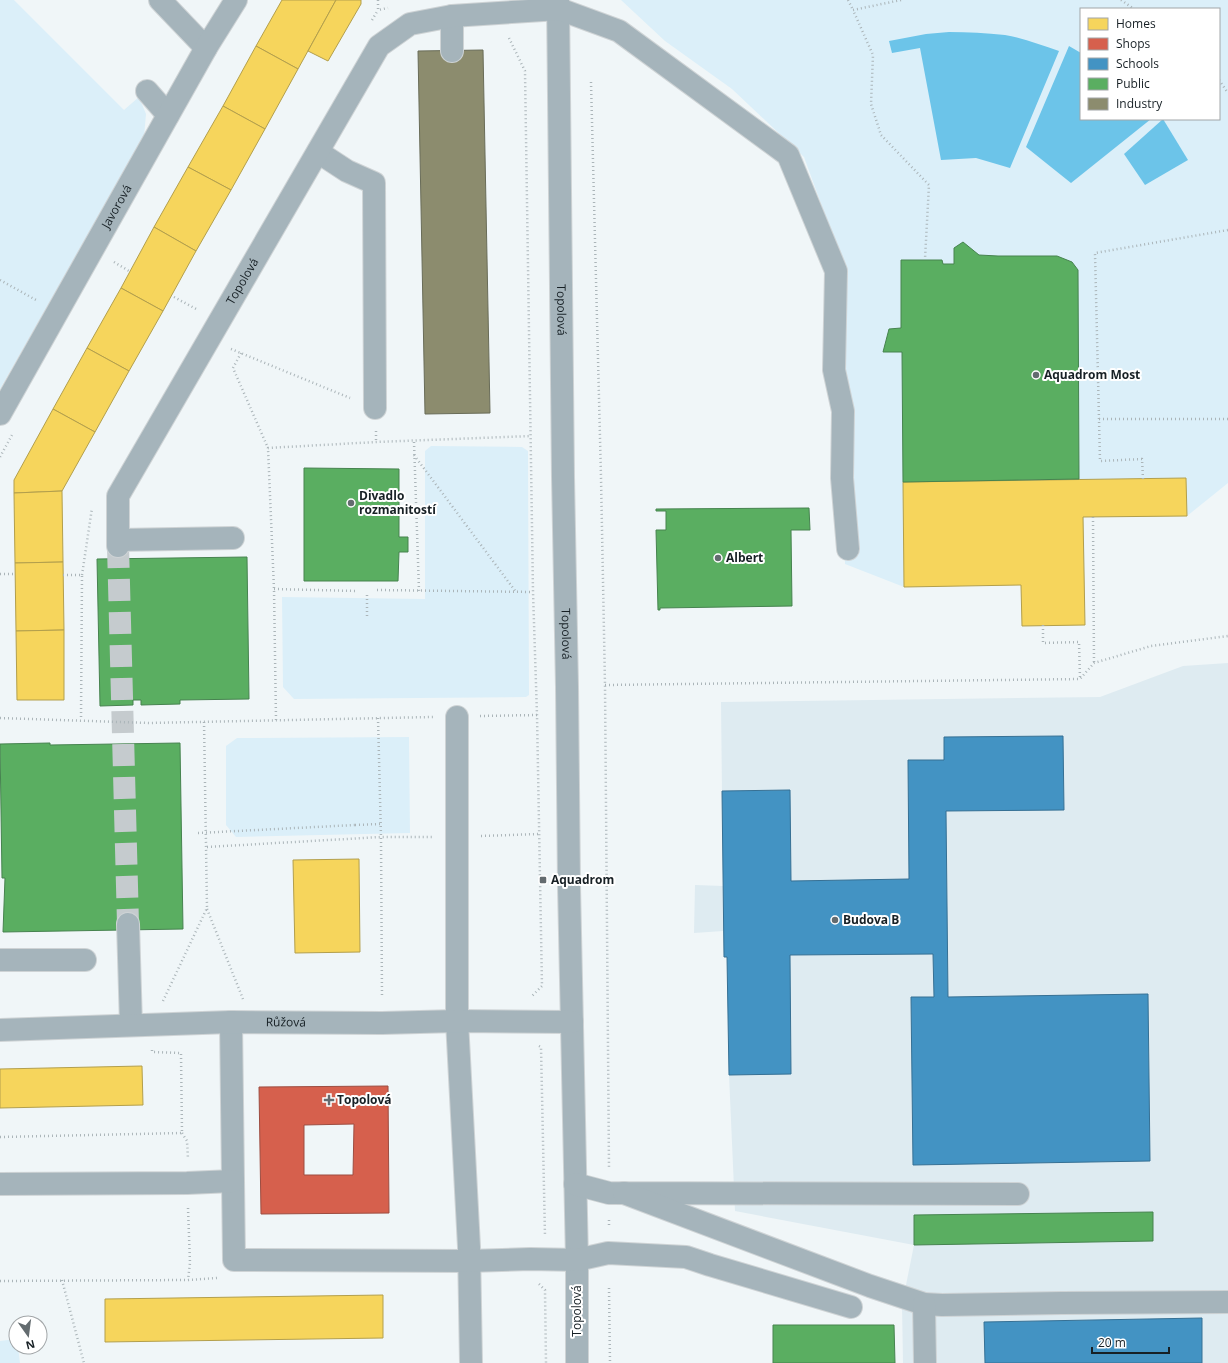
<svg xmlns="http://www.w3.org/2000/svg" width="1228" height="1363" font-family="'Open Sans',sans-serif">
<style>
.built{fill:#deebf1}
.green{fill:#dbeff9;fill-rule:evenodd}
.water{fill:#6cc4e9}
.homes{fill:#f6d55c;stroke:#b39f4c}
.shops{fill:#d6604d;stroke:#9d4d41;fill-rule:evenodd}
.schools{fill:#4393c3;stroke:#367094}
.public{fill:#5aae61;stroke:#46834f}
.industry{fill:#8c8c6e;stroke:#696c58}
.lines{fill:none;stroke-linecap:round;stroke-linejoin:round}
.minor-tunnel{stroke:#c5cbce;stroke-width:22;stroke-dasharray:22 11;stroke-linecap:butt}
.minor-casing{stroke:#ced3d5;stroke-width:24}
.path{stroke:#abb5b9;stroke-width:2.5;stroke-dasharray:1 3;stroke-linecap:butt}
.minor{stroke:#a5b4bb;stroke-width:22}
.path-bridge{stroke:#abb5b9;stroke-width:2.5;stroke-dasharray:1 3;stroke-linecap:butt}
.poi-dot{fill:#636b6f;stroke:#fff;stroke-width:1.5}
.labels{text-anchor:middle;stroke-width:4;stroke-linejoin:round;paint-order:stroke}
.street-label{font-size:12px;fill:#172025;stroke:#fff}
.poi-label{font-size:12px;font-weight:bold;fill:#172025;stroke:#fff;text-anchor:start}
</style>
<rect width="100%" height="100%" fill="#f0f6f8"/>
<polygon class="built" points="1228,663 1228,1363 903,1363 902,1305 914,1245 735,1211 729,1075 727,957 724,957 723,931 694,933 695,885 723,886 721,702 1100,697 1183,666"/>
<g class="green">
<polygon points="0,0 14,0 124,110 139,97 146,114 144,137 0,389"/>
<path d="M621 0H1228V483L1187 516 1084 517 1085 625 1022 626 1021 585 904 587 845 564 844 267 804 157 732 89 665 41ZM1081 9H1219V119H1081Z"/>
<polygon points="431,446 522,447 528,451 529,695 526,697 294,699 283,687 282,597 425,599 425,451"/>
<polygon points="409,737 410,833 236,837 226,825 226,746 237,738"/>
<polygon points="16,1339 16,1347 18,1347 20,1363 0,1363 0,1341"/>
</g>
<g class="water">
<path d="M949 32C968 32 986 33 1005 35 1023 38 1041 45 1059 51L1010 168 976 158 941 160 920 48 892 53 889 41 926 34Z"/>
<polygon points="1069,46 1081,53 1081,119 1151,119 1071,183 1026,147"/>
<polygon points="1163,119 1188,160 1145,185 1124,154"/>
</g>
<g class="homes">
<polygon points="282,0 336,0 298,69 256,46"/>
<polygon points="336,0 361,0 361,4 328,61 308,51"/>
<polygon points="256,46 298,69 265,129 223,106"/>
<polygon points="223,106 265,129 231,190 188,167"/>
<polygon points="188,167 231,190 196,251 154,227"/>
<polygon points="154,227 196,251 163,311 121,288"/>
<polygon points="121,288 163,311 129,371 87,348"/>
<polygon points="87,348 129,371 95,432 53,409"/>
<polygon points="53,409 95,432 62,491 14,493 14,480"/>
<polygon points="1186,478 1187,516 1083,517 1085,625 1022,626 1021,585 904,587 903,482"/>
<polygon points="62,491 63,562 15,563 14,493"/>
<polygon points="63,562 64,630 16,631 15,563"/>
<polygon points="64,630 64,700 17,700 16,631"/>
<polygon points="359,859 360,952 295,953 293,860"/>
<polygon points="142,1066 143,1105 0,1108 0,1069"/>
<polygon points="383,1295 383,1338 105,1342 105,1299"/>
</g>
<path class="shops" d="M388 1086 389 1213 261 1214 259 1087ZM354 1124 353 1175H304V1125Z"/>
<g class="schools">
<polygon points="1063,736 1064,810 946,811 948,997 1148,994 1150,1161 913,1165 911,997 934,997 933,954 790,955 791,1074 729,1075 727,957 724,957 722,791 790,790 791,881 909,879 908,760 944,760 944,737"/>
<polygon points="1202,1318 1202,1363 985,1363 984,1322"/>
</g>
<g class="public">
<polygon points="963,242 979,255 998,256 1057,256 1072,262 1078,270 1079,479 903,482 902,352 883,352 889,329 901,328 901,260 942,260 943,264 954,264 954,248"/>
<polygon points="304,468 399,469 399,537 408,537 408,552 399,552 398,581 304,581"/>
<polygon points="809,508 810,530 791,530 792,606 660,608 660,610 658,610 656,530 666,530 666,511 656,511 656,509"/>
<polygon points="247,557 249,699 180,700 180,704 141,705 141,700 133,700 133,705 100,706 97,559"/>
<polygon points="50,743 50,745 180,743 183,929 3,932 5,878 2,878 0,744"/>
<polygon points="1153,1212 1153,1241 914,1245 914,1215"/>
<polygon points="773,1325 894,1325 895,1363 773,1363"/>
</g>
<polygon class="industry" points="483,50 490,413 425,414 418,51"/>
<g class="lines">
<polyline class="minor-tunnel" points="118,546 128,924"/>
<defs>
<g id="minor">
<polyline points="160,0 206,48"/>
<path id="s1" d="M558 0 563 477 567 687 569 886 577 1260V1363"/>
<polyline points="452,51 452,16"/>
<polyline points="147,91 168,115"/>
<polyline points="318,152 347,171 374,183 375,408"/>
<path id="s2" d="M0 414 206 48 236 0"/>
<polyline points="118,540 233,538"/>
<path id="s3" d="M118 546V496L379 46 410 24 452 16 559 9 619 31 788 155 836 271 834 370 843 411 842 478 848 549"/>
<polyline points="457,717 457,1021 469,1247 471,1363"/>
<polyline points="128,924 131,1025"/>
<polyline points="0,960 85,960"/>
<polyline points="231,1022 234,1260 469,1261 530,1259 577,1260 608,1253 686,1257 710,1265 851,1307"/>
<path id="s4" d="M0 1030 231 1022 382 1023 457 1021 572 1022"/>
<polyline points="0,1184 187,1183 233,1181"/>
<polyline points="575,1184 609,1193 1018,1194"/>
<polyline points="624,1193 870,1286 924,1304 942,1305 1062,1303 1228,1302"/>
<polyline points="924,1304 925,1363"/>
</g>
</defs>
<use href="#minor" class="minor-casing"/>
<g class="path">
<polyline points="378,0 378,10 388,8"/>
<polyline points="848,0 853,10"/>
<polyline points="901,0 853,10 873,55 871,104 881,135 929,185 925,259"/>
<polyline points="1121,0 1134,9"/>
<polyline points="372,20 378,10"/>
<polyline points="509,38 525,71 533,592 537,715 542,986 531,997"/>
<polyline points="1219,80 1228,93"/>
<polyline points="591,82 601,477 605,685 609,1168"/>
<polyline points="114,262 129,271"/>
<polyline points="0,280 36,300"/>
<polyline points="174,297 198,310"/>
<polyline points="231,349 350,398"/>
<polyline points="241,353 233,368 268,448"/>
<polyline points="1099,419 1228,419"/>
<polyline points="376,431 376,442"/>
<polyline points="414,442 419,591"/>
<polyline points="414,455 516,592"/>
<polyline points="0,457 12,435"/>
<polyline points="1143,479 1142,459 1100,461 1095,253 1228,230"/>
<polyline points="1093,517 1094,663"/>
<polyline points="0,574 15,574"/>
<polyline points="63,575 82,575 81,720"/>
<polyline points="82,575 92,508"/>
<polyline points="274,589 357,591"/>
<polyline points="377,590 533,592"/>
<polyline points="367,616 367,595"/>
<polyline points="1043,625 1043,643 1079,642 1080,678"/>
<polyline points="605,685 1080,679 1094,663 1151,646 1228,636"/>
<polyline points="480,716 537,715"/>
<polyline points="0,718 149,723 433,717"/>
<polyline points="378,718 381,837 382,998"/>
<polyline points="276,720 274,589 268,448 376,442 531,436"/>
<polyline points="355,825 380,824"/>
<polyline points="481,836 539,834"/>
<polyline points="207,847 381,837 432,837"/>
<polyline points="207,909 243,999"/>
<polyline points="163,1001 207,908 204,721"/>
<polyline points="539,1046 541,1047 545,1236"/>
<polyline points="182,1133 187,1141 188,1159"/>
<polyline points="0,1137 182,1133 181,1053 152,1052 152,1049"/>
<polyline points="188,1208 190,1263 188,1280"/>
<polyline points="609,1225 609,1217"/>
<polyline points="62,1280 84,1363"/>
<polyline points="0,1281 188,1280 217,1278"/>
<polyline points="539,1284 545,1290 546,1363"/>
<polyline points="609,1288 610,1363"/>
</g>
<use href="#minor" class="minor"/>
<polyline class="path-bridge" points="198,833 355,825"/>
</g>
<g class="poi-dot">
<circle cx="1036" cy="375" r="4"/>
<circle cx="351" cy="503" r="4"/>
<circle cx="718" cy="558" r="4"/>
<rect x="539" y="876" width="8" height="8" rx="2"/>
<circle cx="835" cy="920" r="4"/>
<path d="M327 1094h4v4h4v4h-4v4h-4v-4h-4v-4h4z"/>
</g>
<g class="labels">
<g class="street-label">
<text dy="4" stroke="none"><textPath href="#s2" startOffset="238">Javorová</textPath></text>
<text dy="4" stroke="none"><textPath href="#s3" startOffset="298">Topolová</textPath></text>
<text dy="4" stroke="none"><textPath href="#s1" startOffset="310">Topolová</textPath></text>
<text dy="4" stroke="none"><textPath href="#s1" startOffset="634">Topolová</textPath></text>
<text dy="4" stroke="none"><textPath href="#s4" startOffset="286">Růžová</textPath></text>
<text transform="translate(577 1311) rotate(-90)" y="4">Topolová</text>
</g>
<g class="poi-label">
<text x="1044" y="379">Aquadrom Most</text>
<text x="359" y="500">Divadlo<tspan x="359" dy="14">rozmanitostí</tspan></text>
<text x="726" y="562">Albert</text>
<text x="551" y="884">Aquadrom</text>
<text x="843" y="924">Budova B</text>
<text x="337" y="1104">Topolová</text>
</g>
</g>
<rect x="1080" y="8" width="140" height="112" fill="#ffffff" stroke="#a2a6a8"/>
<rect x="1088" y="18" width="20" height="12" fill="#f6d55c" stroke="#a2a6a8"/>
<text x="1116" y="28" font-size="12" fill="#172025">Homes</text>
<rect x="1088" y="38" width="20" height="12" fill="#d6604d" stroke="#a2a6a8"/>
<text x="1116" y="48" font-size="12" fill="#172025">Shops</text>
<rect x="1088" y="58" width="20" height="12" fill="#4393c3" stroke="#a2a6a8"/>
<text x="1116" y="68" font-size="12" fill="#172025">Schools</text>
<rect x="1088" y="78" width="20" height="12" fill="#5aae61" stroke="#a2a6a8"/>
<text x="1116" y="88" font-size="12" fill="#172025">Public</text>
<rect x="1088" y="98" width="20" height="12" fill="#8c8c6e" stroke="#a2a6a8"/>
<text x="1116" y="108" font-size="12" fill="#172025">Industry</text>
<g transform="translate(28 1335) rotate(166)"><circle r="19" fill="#ffffff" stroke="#a2a6a8"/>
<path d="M0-3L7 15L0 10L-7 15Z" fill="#636b6f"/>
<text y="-6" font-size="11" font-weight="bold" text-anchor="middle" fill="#172025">N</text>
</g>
<path d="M1092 1347v6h77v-6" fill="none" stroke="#172025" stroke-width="2"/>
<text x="1098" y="1347" font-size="12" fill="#172025" stroke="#ffffff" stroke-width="3" paint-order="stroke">20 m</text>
</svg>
